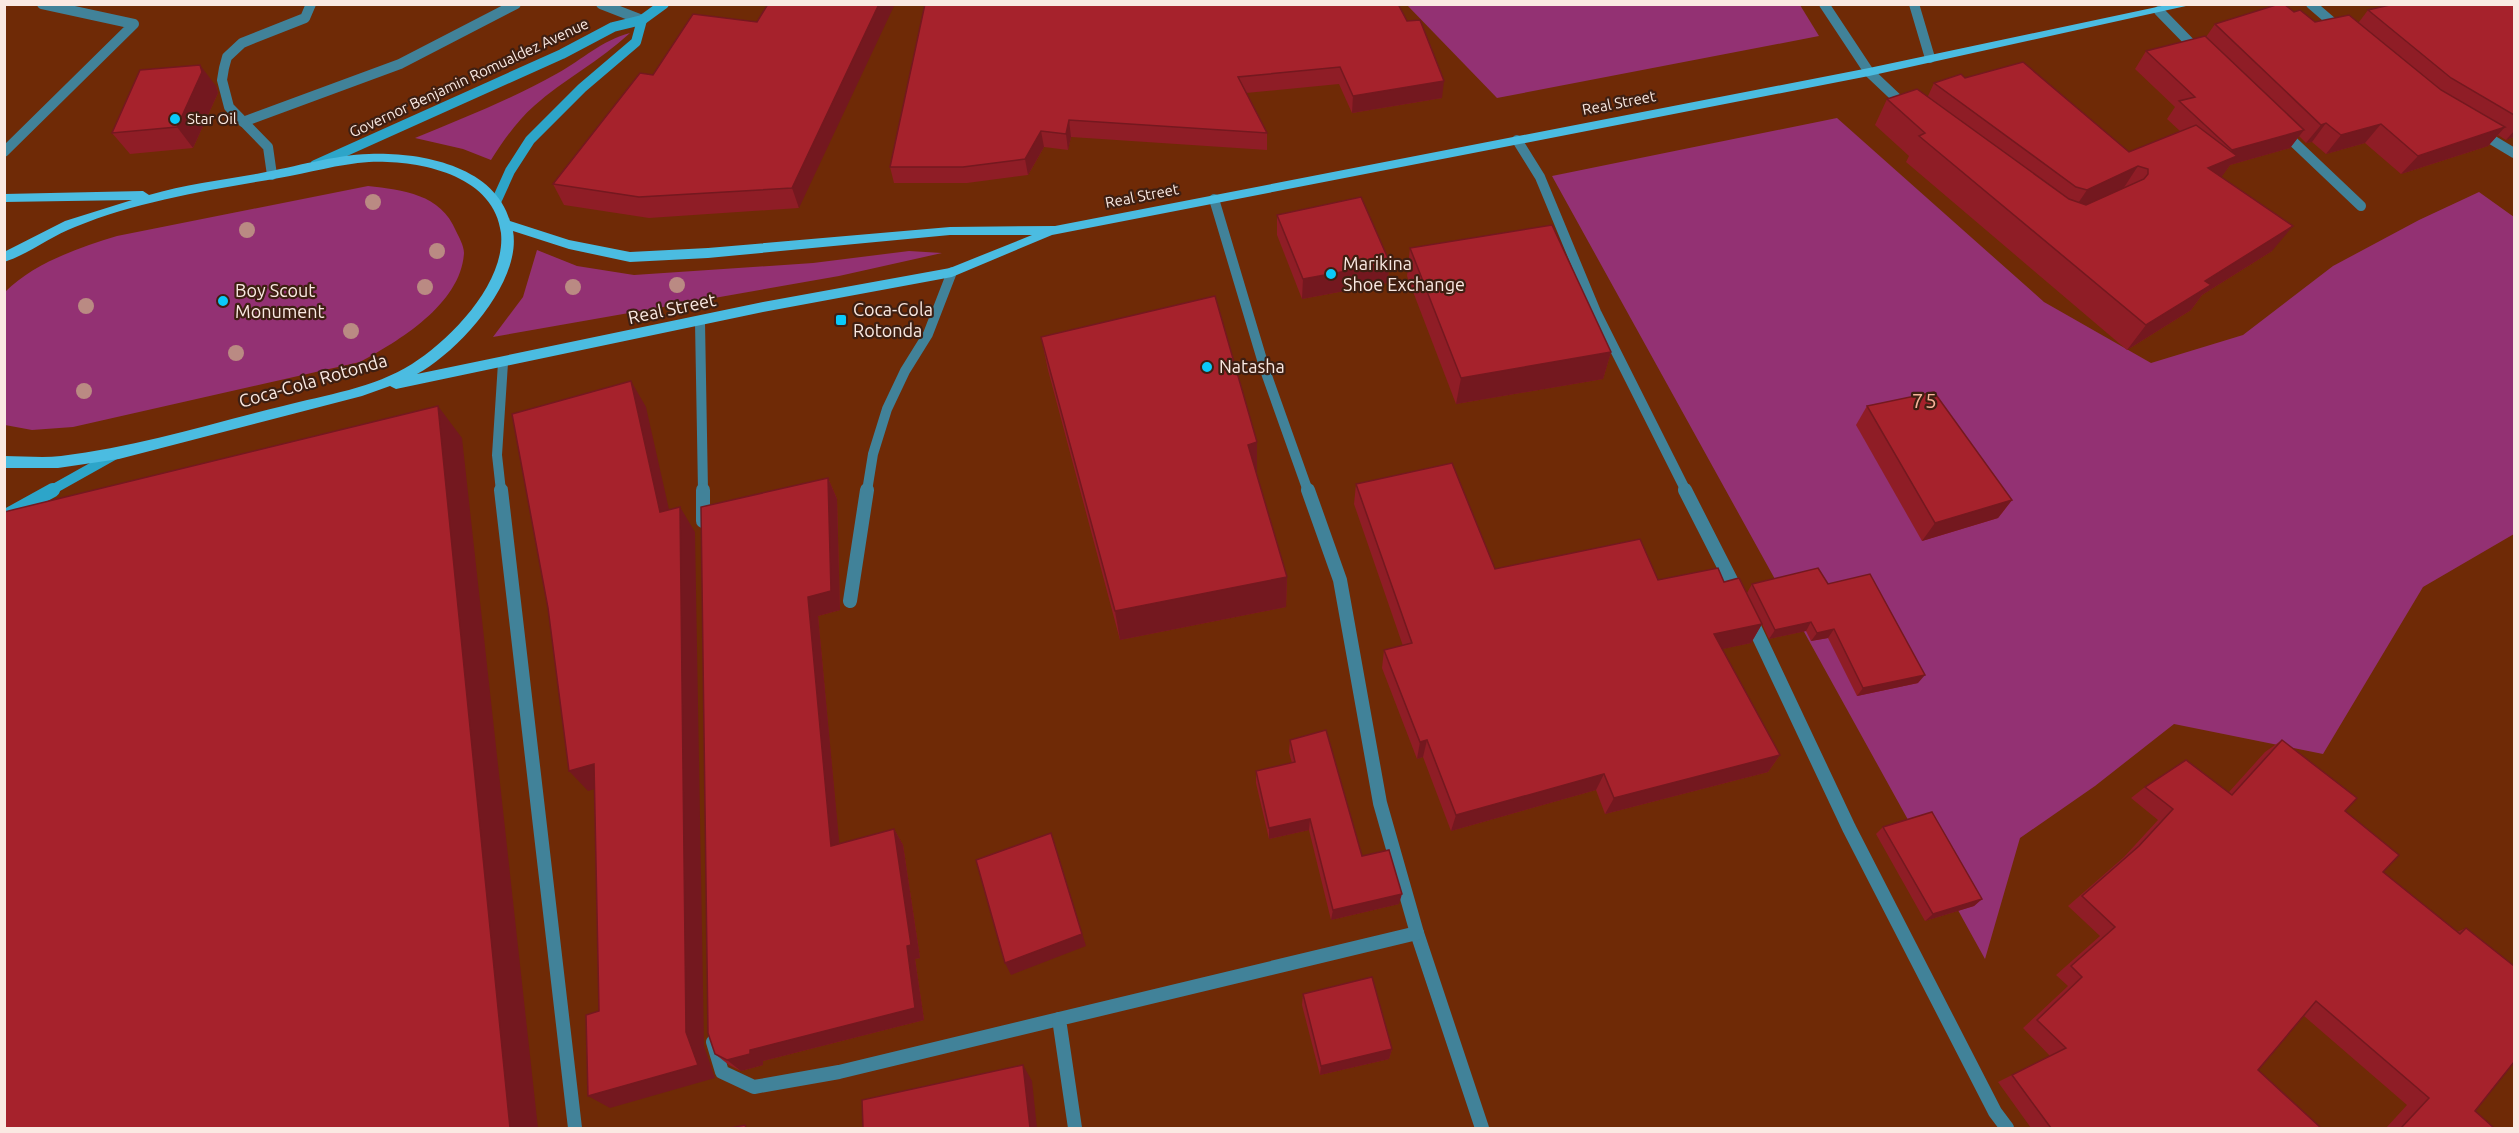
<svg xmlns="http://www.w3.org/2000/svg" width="2519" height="1133" font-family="Ubuntu,sans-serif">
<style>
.green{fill:#933173}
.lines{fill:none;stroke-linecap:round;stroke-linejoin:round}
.lane-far1{stroke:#418299;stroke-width:10}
.lane{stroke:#418299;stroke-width:14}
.street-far1{stroke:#418299;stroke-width:10}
.street{stroke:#418299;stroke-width:14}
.secondary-far1{stroke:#2da5c9;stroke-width:10}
.secondary{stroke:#2da5c9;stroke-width:14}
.primary{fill:#4bbce1;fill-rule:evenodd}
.tree{fill:#ba8a83}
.wall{fill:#8f1d26}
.shaded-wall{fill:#74181f}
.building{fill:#a6222c;stroke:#74181f;stroke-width:1.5}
.poi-dot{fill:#0acafa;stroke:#3e1f12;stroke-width:2}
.labels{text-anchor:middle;stroke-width:4.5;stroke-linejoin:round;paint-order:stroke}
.far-street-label{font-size:15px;fill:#fae9e2;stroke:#3e1f12}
.far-poi-label{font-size:15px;fill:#fae9e2;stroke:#3e1f12;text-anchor:start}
.poi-label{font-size:18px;fill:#fae9e2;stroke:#3e1f12;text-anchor:start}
.street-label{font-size:18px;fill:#fae9e2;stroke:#3e1f12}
.quarter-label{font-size:21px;letter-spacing:1.5px;fill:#f7b59b;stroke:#3e1f12}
</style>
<rect width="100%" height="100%" fill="#6f2a06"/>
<g class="green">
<polygon points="1407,5 1800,5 1819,36 1497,98"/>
<path d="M630 33C599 62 564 79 534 106 517 121 503 141 491 160L463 149 415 138C463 118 512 99 558 73 582 60 602 40 630 33Z"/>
<polygon points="1837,118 2044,302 2151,363 2243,335 2333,266 2419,220 2479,192 2514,217 2514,534 2423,587 2323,754 2174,724 2095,786 2020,838 1985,959 1552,176"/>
<path d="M368 186C403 190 441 194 456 231 459 237 464 246 464 253 461 304 399 341 360 362L73 427 32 430 5 425V292C34 263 78 248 117 236Z"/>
<polygon points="537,250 577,266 634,275 813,263 909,251 942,253 839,276 493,337 523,297"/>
</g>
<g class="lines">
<g class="lane-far1">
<polyline points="601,4 642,20"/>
<polyline points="1824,4 1869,72 1905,106"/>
<polyline points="2159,11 2199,52"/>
<polyline points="243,122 400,64 516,4"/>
<polyline points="2283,132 2361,206"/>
<polyline points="4,152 134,24 42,4"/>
<polyline points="272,175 268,147 229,107 222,80 224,68 227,57 242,43 305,18 311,4"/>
<polyline points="501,491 497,455 503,363"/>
<polyline points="867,491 873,454 887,409 905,371 928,334 952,272"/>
</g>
<g class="lane">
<polyline points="501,490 575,1128"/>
<polyline points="850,601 867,490"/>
</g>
<g class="street-far1">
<polyline points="1914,4 1930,58"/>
<polyline points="2311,4 2340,29"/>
<polyline points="2479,132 2514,153"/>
<polyline points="1517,140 1540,177 1596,312 1686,491"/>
<polyline points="1214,199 1266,373 1308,491"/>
<polyline points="700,322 703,491"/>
</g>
<g class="street">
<polyline points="703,490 703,521"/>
<polyline points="1685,490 1738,594"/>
<polyline points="1750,618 1849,828 1995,1112 2007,1128"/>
<polyline points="1417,933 1482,1128"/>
<polyline points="713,1042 722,1072 754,1087 839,1072 1059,1019"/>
<polyline points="1075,1128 1059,1019 1417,933 1380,803 1340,580 1308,490"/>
</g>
<g class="secondary-far1">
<polyline points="315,165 562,54 613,27 642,20 664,4"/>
<polyline points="496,202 510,171 530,140 582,88 636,42 642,20"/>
<polyline points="50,491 116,454"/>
</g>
<polyline class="secondary" points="4,517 53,490"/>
<path class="primary" d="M2171 4H2195L1869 76 1052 235 952 277 763 312 396 389 390 386 362 396 119 459 58 468H4V456C23 456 43 458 61 456 136 447 209 424 283 406 325 395 374 388 412 364 450 340 506 283 501 233 494 174 418 160 369 162 339 164 308 173 279 178 211 190 141 200 75 227 51 236 29 254 4 262V252L65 221 132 200 4 202V194L143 191 149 195C185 184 224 180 261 173 294 167 335 155 369 154 419 152 494 165 510 221L569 240 630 252 708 248 950 227 1055 226 1869 68ZM513 231 569 249 630 262 708 258 950 235H1032L950 268 763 302 417 374C458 352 522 282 513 231Z"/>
</g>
<g class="tree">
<circle cx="373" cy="202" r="8"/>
<circle cx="247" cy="230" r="8"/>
<circle cx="437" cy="251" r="8"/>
<circle cx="677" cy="285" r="8"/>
<circle cx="425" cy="287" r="8"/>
<circle cx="573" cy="287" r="8"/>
<circle cx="86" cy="306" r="8"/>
<circle cx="351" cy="331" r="8"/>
<circle cx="236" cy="353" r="8"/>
<circle cx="84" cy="391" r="8"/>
</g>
<g class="wall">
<polygon points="2514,4 2514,137 2506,140 2498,135 2488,146 2401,174 2365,143 2326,154 2312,142 2306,143 2299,136 2290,148 2230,165 2221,177 2272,251 2202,295 2191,310 2127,350 1906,162 1909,156 1875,125 1887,99 1928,96 1934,83 1965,78 2129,152 2180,131 2167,119 2175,107 2135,69 2146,51 2206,37 2215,24 2294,12 2315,22 2359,22 2368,10"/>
<polygon points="1407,21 1442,98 1352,113 1339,84 1246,93 1267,133 1267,150 1071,137 1068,150 1044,147 1028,175 967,183 894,183 890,167"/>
<polygon points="757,22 799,208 649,218 564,205 553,184 653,75"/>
<polygon points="216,86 218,93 193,148 130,154 112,133"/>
<polygon points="1277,215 1390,263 1387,283 1302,299 1277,235"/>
<polygon points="1410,248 1611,352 1603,379 1456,404 1407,276"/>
<polygon points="1041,337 1256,474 1287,577 1286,607 1120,640 1048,370"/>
<polygon points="1867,406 2012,500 1998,518 1922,541 1856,425"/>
<polygon points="828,478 837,499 840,610 818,616 839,844 894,829 903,845 920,958 915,959 924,1020 763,1061 763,1065 741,1071 729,1065 715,1054"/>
<polygon points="1356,484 1495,569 1658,580 1724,582 1747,593 1752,584 1828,584 1918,683 1857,696 1828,638 1811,641 1806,631 1769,639 1762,624 1751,643 1722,649 1780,755 1768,772 1605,814 1596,790 1451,831 1423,757 1417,759 1382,668 1384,650 1403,646 1354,504"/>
<polygon points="1290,740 1362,856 1399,904 1331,920 1309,830 1269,839 1256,783 1256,771 1292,763 1289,752"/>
<polygon points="2282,740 2345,811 2383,872 2457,932 2466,928 2475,1111 2494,1128 2386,1128 2407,1105 2304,1016 2258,1070 2321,1128 2031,1128 1998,1082 2050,1056 2023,1028 2068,986 2056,975 2100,936 2068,906 2124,857 2158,820 2131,798 2145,787 2229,792 2265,752"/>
<polygon points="1883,827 1982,899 1974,906 1925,921 1876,834"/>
<polygon points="1303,994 1392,1049 1389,1059 1320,1075 1302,1005"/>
</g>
<g class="shaded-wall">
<polygon points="879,4 895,4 799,208 792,188"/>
<polygon points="200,65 216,86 218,93 193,148 177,127"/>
<polygon points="1444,81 1442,98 1352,113 1353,96"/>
<polygon points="1069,120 1071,137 1068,150 1066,134"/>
<polygon points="2326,123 2312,142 2306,143 2321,125"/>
<polygon points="2381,124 2365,143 2326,154 2341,135"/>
<polygon points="2505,127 2488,146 2401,174 2418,156"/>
<polygon points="2304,130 2290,148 2230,165 2218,182 2208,168 2223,162 2232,150"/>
<polygon points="1041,131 1044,147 1028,175 1025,159"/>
<polygon points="2514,131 2514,137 2506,140"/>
<polygon points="2138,166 2121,192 2070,215 2087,190"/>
<polygon points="2293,226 2272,251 2202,295 2191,310 2127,350 2146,325 2205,281"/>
<polygon points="1390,263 1387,283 1302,299 1303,279"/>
<polygon points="1611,352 1603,379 1456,404 1461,378"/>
<polygon points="631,381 646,407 675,536 660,512"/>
<polygon points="438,406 462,438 538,1128 510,1128"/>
<polygon points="1257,442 1257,474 1248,445"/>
<polygon points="828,478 837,499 840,610 818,616 841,861 831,846 808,597"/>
<polygon points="2012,500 1998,518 1922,541 1935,523"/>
<polygon points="680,507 695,532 704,1046 715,1078 610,1108 588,1096 686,1032"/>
<polygon points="1287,577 1286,607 1120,640 1115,611"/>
<polygon points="1811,622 1806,631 1769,639 1775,630"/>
<polygon points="1762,624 1751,643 1704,653 1714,634"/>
<polygon points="1834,629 1828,638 1811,641 1817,633"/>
<polygon points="1925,675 1918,683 1857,696 1863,688"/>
<polygon points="1427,740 1423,757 1417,759 1420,742"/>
<polygon points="1780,755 1768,772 1605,814 1614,798"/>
<polygon points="594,764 612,784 588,791 569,771"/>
<polygon points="1604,774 1596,790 1451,831 1456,815"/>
<polygon points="1310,819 1309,830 1269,839 1269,828"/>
<polygon points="894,829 903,845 920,958 915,959 924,1020 763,1061 763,1065 741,1071 727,1060 750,1050 907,946"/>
<polygon points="1051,833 1086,946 1011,975 1005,963"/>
<polygon points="1402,894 1399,904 1331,920 1333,910"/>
<polygon points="1982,899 1974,906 1925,921 1933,914"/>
<polygon points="1392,1049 1389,1059 1320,1075 1321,1066"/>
<polygon points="1023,1065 1032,1081 1037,1128 1030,1128"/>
</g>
<g class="building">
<polygon points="768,4 879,4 792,188 639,197 553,184 640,73 653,75 693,14 757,22"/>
<polygon points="925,4 1398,4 1407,21 1420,20 1444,81 1353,96 1340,67 1238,77 1267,133 1069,120 1066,134 1041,131 1025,159 963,167 890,167"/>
<polygon points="2279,4 2284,4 2294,12 2300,10 2315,22 2349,15 2441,90 2505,127 2418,156 2381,124 2341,135 2326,123 2321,125 2215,24"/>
<polygon points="2394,4 2514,4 2514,115 2451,78 2368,10"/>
<polygon points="2205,36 2304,130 2232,150 2179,101 2195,97 2146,51"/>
<polygon points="2023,62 2129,152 2196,125 2237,156 2208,168 2293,226 2205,281 2211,285 2146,325 1919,136 1925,133 1887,99 1917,89 2069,199 2086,205 2144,179 2148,174 2148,169 2138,166 2087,190 2076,187 1934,83 1961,74 1965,78"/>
<polygon points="200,65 202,72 177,127 112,133 140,70"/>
<polygon points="1361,197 1390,263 1303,279 1277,215"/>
<polygon points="1552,225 1611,352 1461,378 1410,248"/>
<polygon points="1215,296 1257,442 1248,445 1287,577 1115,611 1041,337"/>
<polygon points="631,381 660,512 680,507 686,1032 698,1065 588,1096 586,1015 599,1011 594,764 569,771 548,608 512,414"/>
<polygon points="1934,392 2012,500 1935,523 1867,406"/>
<polygon points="438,406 510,1128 4,1128 4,512"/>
<polygon points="1452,463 1495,569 1640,539 1658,580 1718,568 1724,582 1739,578 1762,624 1714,634 1780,755 1614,798 1604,774 1456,815 1427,740 1420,742 1384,650 1412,643 1356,484"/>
<polygon points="828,478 831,591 808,597 831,846 894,829 911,945 907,946 915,1008 750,1050 750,1054 727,1060 715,1054 708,1033 701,507"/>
<polygon points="1818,568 1828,584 1870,574 1925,675 1863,688 1834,629 1817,633 1811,622 1775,630 1752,584"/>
<polygon points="1326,730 1362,856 1389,850 1402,894 1333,910 1310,819 1269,828 1256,771 1295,762 1290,740"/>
<polygon points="2282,740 2357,798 2345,811 2399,855 2383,872 2460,934 2466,928 2514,966 2514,1062 2475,1111 2494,1128 2401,1128 2429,1098 2316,1001 2258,1070 2321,1128 2051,1128 2012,1075 2066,1048 2037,1020 2082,977 2071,966 2115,927 2082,896 2139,846 2173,809 2145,787 2186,760 2232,795"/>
<polygon points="1932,812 1982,899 1933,914 1883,827"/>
<polygon points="1051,833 1082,934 1005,963 976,860"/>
<polygon points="1372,977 1392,1049 1321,1066 1303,994"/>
<polygon points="1023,1065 1030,1128 863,1128 862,1100"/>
<polygon points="745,1125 746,1128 730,1128"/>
</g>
<g class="poi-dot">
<circle cx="175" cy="119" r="6"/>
<circle cx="1331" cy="274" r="6"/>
<circle cx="223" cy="301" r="6"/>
<rect x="835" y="314" width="12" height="12" rx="3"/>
<circle cx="1207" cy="367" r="6"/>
</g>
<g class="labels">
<g class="far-street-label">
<text transform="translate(469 78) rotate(-25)" y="5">Governor Benjamin Romualdez Avenue</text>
<text transform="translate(1619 103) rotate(-11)" y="5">Real Street</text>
<text transform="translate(1142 196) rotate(-11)" y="5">Real Street</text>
</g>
<g class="far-poi-label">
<text x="187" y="124">Star Oil</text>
</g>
<g class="poi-label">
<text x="1343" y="270">Marikina<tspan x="1343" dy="21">Shoe Exchange</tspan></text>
<text x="235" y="297">Boy Scout<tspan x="235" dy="21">Monument</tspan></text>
<text x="853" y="316">Coca-Cola<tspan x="853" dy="21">Rotonda</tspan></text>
<text x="1219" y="373">Natasha</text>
</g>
<g class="street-label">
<text transform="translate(672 309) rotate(-12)" y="6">Real Street</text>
<text transform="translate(313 381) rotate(-16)" y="6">Coca-Cola Rotonda</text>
</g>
<g class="quarter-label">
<text x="1925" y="408">75</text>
</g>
</g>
<rect width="2519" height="1133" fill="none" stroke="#fae9e2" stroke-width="12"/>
</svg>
